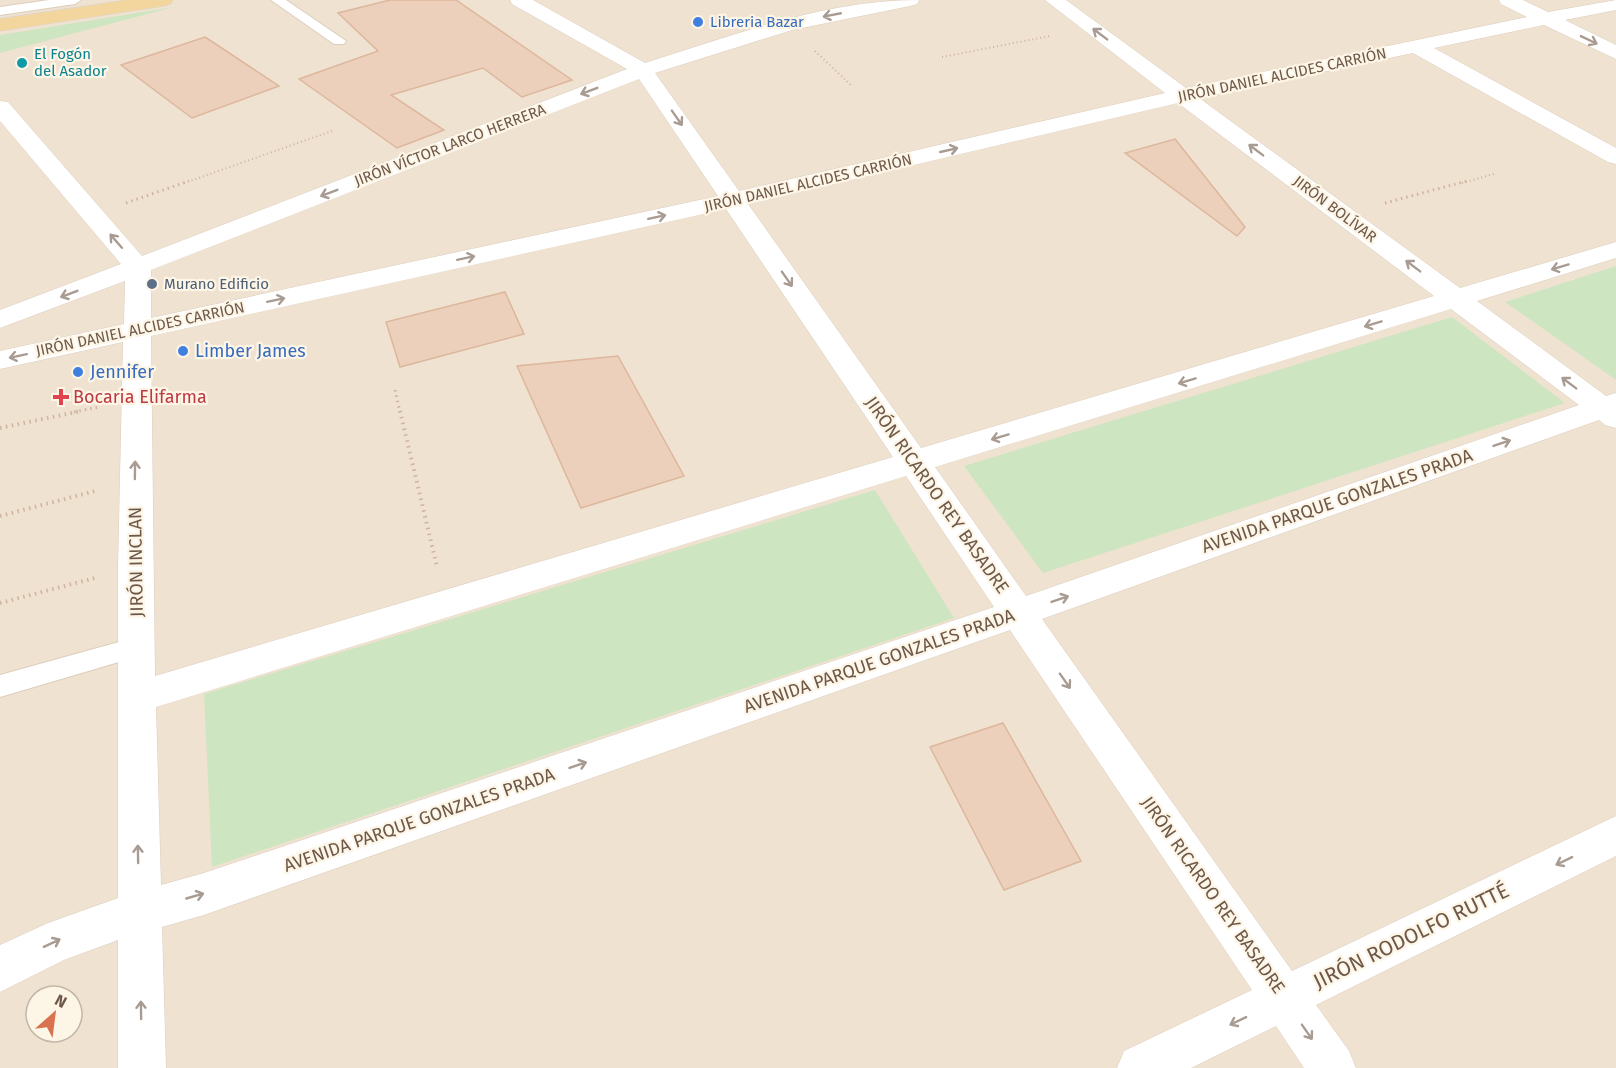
<svg xmlns="http://www.w3.org/2000/svg" width="1616" height="1068" font-family="'Fira Sans',sans-serif">
<style>
.residential{fill:#f0e2d0;fill-rule:evenodd}
.green{fill:#cee5c1}
.building{fill:#ecd0bb;stroke:#ddb79d;stroke-width:1.5}
.lines{fill:none;stroke-linecap:round;stroke-linejoin:round}
.service-casing{stroke:#dccdbd;stroke-width:2}
.minor-casing{stroke:#dccdbd;stroke-width:1}
.primary-casing{stroke:#d9d4d0;stroke-width:1}
.path-far2{stroke:#d0b39f;stroke-width:2;stroke-dasharray:1 3;stroke-linecap:butt}
.path-far1{stroke:#d0b39f;stroke-width:3;stroke-dasharray:1.5 4;stroke-linecap:butt}
.path{stroke:#d0b39f;stroke-width:4;stroke-dasharray:1.5 4.5;stroke-linecap:butt}
.service{fill:#fff;fill-rule:evenodd}
.minor{fill:#fff;fill-rule:evenodd}
.primary{fill:#f3d69e;fill-rule:evenodd}
.oneway{stroke:#a89b92}
.shop-dot{fill:#3f7fe0;stroke:#fdf5e6;stroke-width:2}
.culture-dot{fill:#0f9aa8;stroke:#fdf5e6;stroke-width:2}
.service-dot{fill:#5c6f8a;stroke:#fdf5e6;stroke-width:2}
.health-dot{fill:#e0444e;stroke:#fdf5e6;stroke-width:2}
.labels{text-anchor:middle;stroke-width:4.5;stroke-linejoin:round;paint-order:stroke}
.far-shop-label{font-size:15px;fill:#366cbe;stroke:#fdf5e6;text-anchor:start}
.far-culture-label{font-size:15px;fill:#0d838f;stroke:#fdf5e6;text-anchor:start}
.far-street-label{font-size:15px;fill:#6e584a;stroke:#fdf5e6}
.far-service-label{font-size:15px;fill:#4e5e75;stroke:#fdf5e6;text-anchor:start}
.shop-label{font-size:18px;fill:#366cbe;stroke:#fdf5e6;text-anchor:start}
.health-label{font-size:18px;fill:#be3a42;stroke:#fdf5e6;text-anchor:start}
.street-label{font-size:18px;fill:#6e584a;stroke:#fdf5e6}
.near-street-label{font-size:21px;fill:#6e584a;stroke:#fdf5e6}
</style>
<rect width="100%" height="100%" fill="#f9f1e0"/>
<path class="residential" d="M0 0H1616V1068H0ZM36 996H72V1032H36Z"/>
<g class="green">
<polygon points="174,7 0,53 0,35"/>
<polygon points="1616,266 1616,380 1505,302"/>
<polygon points="1452,317 1565,403 1043,573 964,466"/>
<polygon points="875,490 954,618 212,867 204,694"/>
</g>
<g class="building">
<polygon points="390,0 456,0 572,80 522,97 483,68 391,95 444,130 397,148 299,79 378,51 338,13"/>
<polygon points="205,37 279,86 192,118 121,65"/>
<polygon points="1175,139 1245,227 1237,236 1125,153"/>
<polygon points="505,292 524,334 400,367 386,322"/>
<polygon points="618,356 684,476 581,508 517,366"/>
<polygon points="1003,723 1081,861 1004,890 930,747"/>
</g>
<g class="lines">
<defs>
<g id="service">
<polygon points="49,0 81,0 75,4 0,15 0,7"/>
<polygon points="271,0 286,0 346,41 344,44 334,44"/>
<polygon points="137,637 146,640 149,647 146,654 0,697 0,675"/>
</g>
<path id="minor" d="M510 0H533L645 63C734 35 825 0 919 0L917 4 910 6 792 30 655 73 739 191 1165 93 1045 0H1066L1186 88 1527 17 1501 4 1499 0H1523L1548 12 1616 0V10L1565 20 1616 45V59L1544 25 1434 48 1616 148V164L1608 162 1413 53 1199 98 1460 288 1616 242V258L1477 301 1606 396 1616 393V428L1605 425 1599 420 1042 619 1292 971 1616 816V856L1316 1005 1349 1051 1356 1068H1304L1276 1026 1191 1068H1117L1124 1051 1252 990 1010 630 204 915 162 927 166 1068H118V940L64 960 0 992V945L48 923 118 898V568L123 342 0 369V351L124 324 125 281 0 328V310L121 264 0 121V101L8 102 142 256 627 69 512 4ZM639 79 718 196 151 318V270ZM1178 103 1434 296 921 448 748 204ZM726 209 893 457 155 676 151 336ZM1451 309 1579 405 1026 596 935 467ZM906 476 994 607 204 873 161 885 156 707Z"/>
<polygon id="primary" points="127,0 173,0 171,4 164,6 0,31 0,19"/>
</defs>
<use href="#service" class="service-casing"/>
<use href="#minor" class="minor-casing"/>
<use href="#primary" class="primary-casing"/>
<g class="path-far2">
<polyline points="815,51 852,86"/>
<polyline points="942,57 1050,36"/>
<polyline points="184,183 332,131"/>
<polyline points="1462,183 1494,174"/>
</g>
<g class="path-far1">
<polyline points="126,203 189,181"/>
<polyline points="1385,203 1467,181"/>
<polyline points="395,390 400,412"/>
<polyline points="74,412 99,407"/>
</g>
<g class="path">
<polyline points="400,411 437,567"/>
<polyline points="0,428 81,411"/>
<polyline points="0,516 95,491"/>
<polyline points="0,603 95,578"/>
</g>
<use href="#service" class="service"/>
<use href="#minor" class="minor"/>
<use href="#primary" class="primary"/>
</g>
<defs><path id="oneway-shaft" d="M-6 0H5M1.5-3L5.5 0L1.5 3" fill="none" stroke-width="1.6" stroke-linecap="round" stroke-linejoin="round" transform="scale(1.5)"/></defs>
<g class="oneway">
<use href="#oneway-shaft" transform="translate(832 15) rotate(169)"/>
<use href="#oneway-shaft" transform="translate(1100 34) rotate(-143)"/>
<use href="#oneway-shaft" transform="translate(1589 40) rotate(26)"/>
<use href="#oneway-shaft" transform="translate(589 91) rotate(159)"/>
<use href="#oneway-shaft" transform="translate(677 118) rotate(55)"/>
<use href="#oneway-shaft" transform="translate(949 150) rotate(-13)"/>
<use href="#oneway-shaft" transform="translate(1256 150) rotate(-143)"/>
<use href="#oneway-shaft" transform="translate(329 193) rotate(159)"/>
<use href="#oneway-shaft" transform="translate(657 217) rotate(-12)"/>
<use href="#oneway-shaft" transform="translate(116 241) rotate(-131)"/>
<use href="#oneway-shaft" transform="translate(466 258) rotate(-12)"/>
<use href="#oneway-shaft" transform="translate(1413 266) rotate(-143)"/>
<use href="#oneway-shaft" transform="translate(1560 267) rotate(163)"/>
<use href="#oneway-shaft" transform="translate(787 279) rotate(55)"/>
<use href="#oneway-shaft" transform="translate(69 294) rotate(159)"/>
<use href="#oneway-shaft" transform="translate(276 300) rotate(-12)"/>
<use href="#oneway-shaft" transform="translate(1373 324) rotate(163)"/>
<use href="#oneway-shaft" transform="translate(18 356) rotate(168)"/>
<use href="#oneway-shaft" transform="translate(1187 381) rotate(163)"/>
<use href="#oneway-shaft" transform="translate(1569 383) rotate(-143)"/>
<use href="#oneway-shaft" transform="translate(1000 437) rotate(163)"/>
<use href="#oneway-shaft" transform="translate(1502 443) rotate(-19)"/>
<use href="#oneway-shaft" transform="translate(135 470) rotate(-89)"/>
<use href="#oneway-shaft" transform="translate(1060 599) rotate(-19)"/>
<use href="#oneway-shaft" transform="translate(1065 681) rotate(55)"/>
<use href="#oneway-shaft" transform="translate(578 765) rotate(-19)"/>
<use href="#oneway-shaft" transform="translate(138 854) rotate(-91)"/>
<use href="#oneway-shaft" transform="translate(1564 861) rotate(154)"/>
<use href="#oneway-shaft" transform="translate(195 896) rotate(-16)"/>
<use href="#oneway-shaft" transform="translate(52 943) rotate(-25)"/>
<use href="#oneway-shaft" transform="translate(141 1010) rotate(-91)"/>
<use href="#oneway-shaft" transform="translate(1238 1021) rotate(154)"/>
<use href="#oneway-shaft" transform="translate(1307 1032) rotate(55)"/>
</g>
<g class="shop-dot">
<circle cx="698" cy="22" r="6"/>
<circle cx="183" cy="351" r="6"/>
<circle cx="78" cy="372" r="6"/>
</g>
<circle class="culture-dot" cx="22" cy="63" r="6"/>
<circle class="service-dot" cx="152" cy="284" r="6"/>
<path class="health-dot" d="M58 388h6v6h6v6h-6v6h-6v-6h-6v-6h6z"/>
<g class="labels">
<g class="far-shop-label">
<text x="710" y="27">Libreria Bazar</text>
</g>
<g class="far-culture-label">
<text x="34" y="59">El Fogón<tspan x="34" dy="17">del Asador</tspan></text>
</g>
<g class="far-street-label">
<text transform="translate(1282 75) rotate(-12)" y="5">JIRÓN DANIEL ALCIDES CARRIÓN</text>
<text transform="translate(450 145) rotate(-21)" y="5">JIRÓN VÍCTOR LARCO HERRERA</text>
<text transform="translate(808 183) rotate(-13)" y="5">JIRÓN DANIEL ALCIDES CARRIÓN</text>
<text transform="translate(1335 209) rotate(37)" y="5">JIRÓN BOLÍVAR</text>
<text transform="translate(140 329) rotate(-12)" y="5">JIRÓN DANIEL ALCIDES CARRIÓN</text>
</g>
<g class="far-service-label">
<text x="164" y="289">Murano Edificio</text>
</g>
<g class="shop-label">
<text x="195" y="357">Limber James</text>
<text x="90" y="378">Jennifer</text>
</g>
<g class="health-label">
<text x="73" y="403">Bocaria Elifarma</text>
</g>
<g class="street-label">
<text transform="translate(937 495) rotate(55)" y="6">JIRÓN RICARDO REY BASADRE</text>
<text transform="translate(1337 501) rotate(-19)" y="6">AVENIDA PARQUE GONZALES PRADA</text>
<text transform="translate(136 562) rotate(-91)" y="6">JIRÓN INCLAN</text>
<text transform="translate(879 661) rotate(-19)" y="6">AVENIDA PARQUE GONZALES PRADA</text>
<text transform="translate(419 820) rotate(-19)" y="6">AVENIDA PARQUE GONZALES PRADA</text>
<text transform="translate(1213 895) rotate(55)" y="6">JIRÓN RICARDO REY BASADRE</text>
</g>
<g class="near-street-label">
<text transform="translate(1411 936) rotate(-26)" y="7">JIRÓN RODOLFO RUTTÉ</text>
</g>
</g>
<g transform="translate(54 1014) rotate(28)"><circle r="28" fill="#fdf5e6" stroke="#c4b6a8" stroke-width="1.5"/>
<path d="M0-4.5L10 22L0 15L-10 22Z" fill="#d9734f"/>
<text y="-9" font-size="16" font-weight="bold" text-anchor="middle" fill="#6e584a">N</text>
</g>
</svg>
